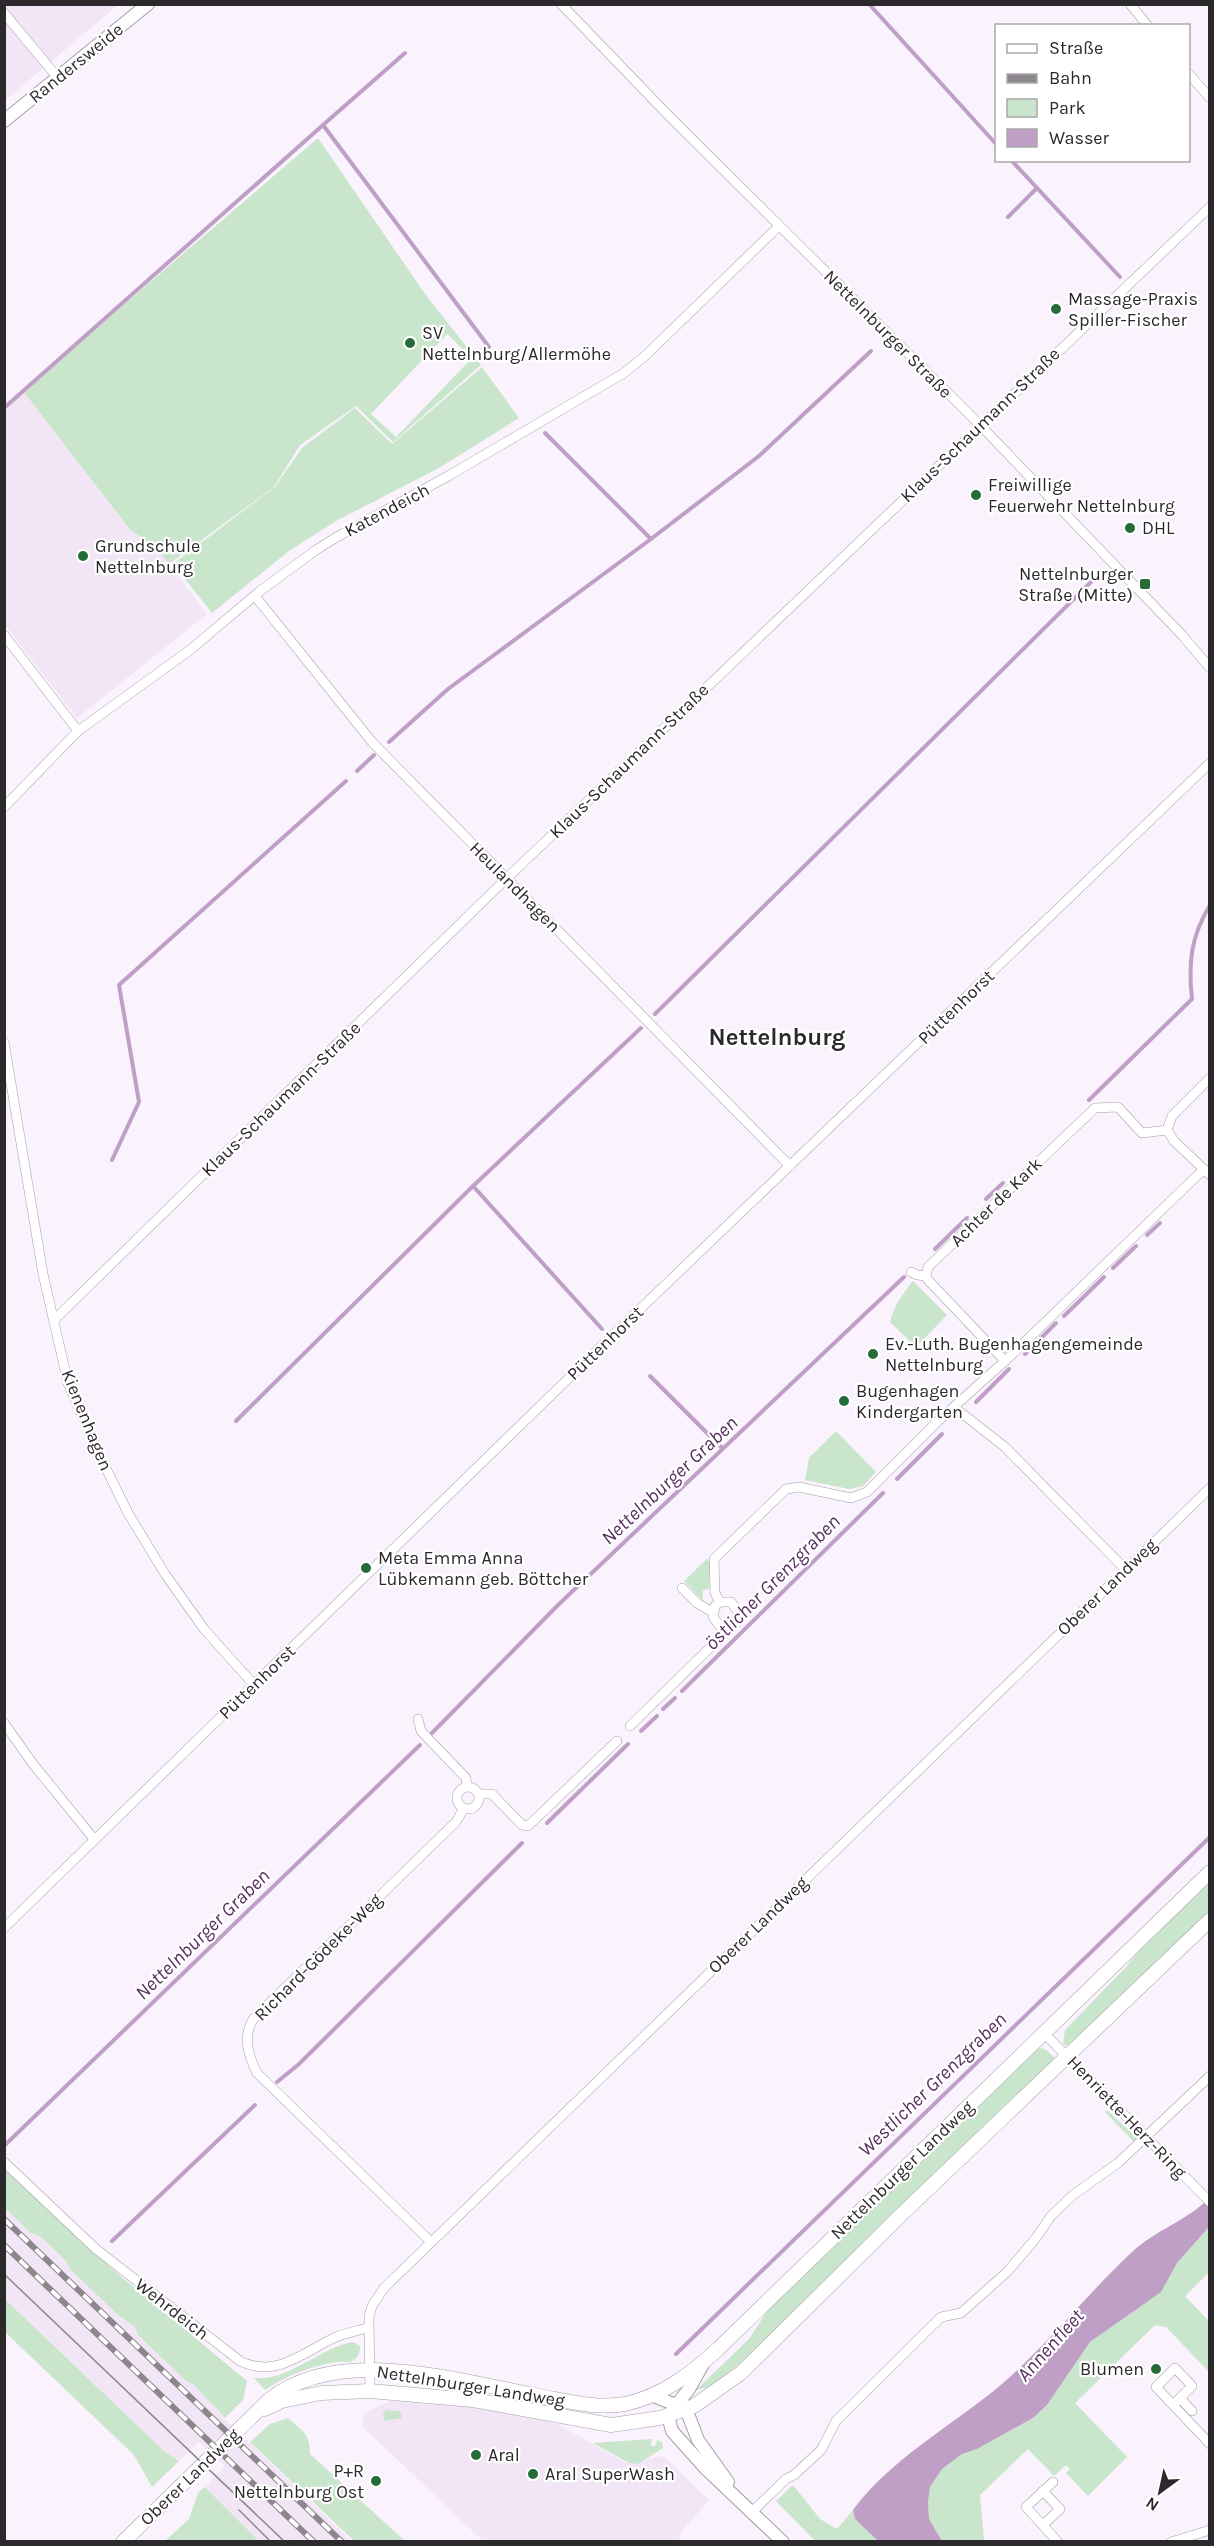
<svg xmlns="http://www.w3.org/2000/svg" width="1214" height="2546" font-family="Karla,sans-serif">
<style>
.built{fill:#f2e5f5}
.green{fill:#c9e6cd;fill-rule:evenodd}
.water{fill:#bf9fc6}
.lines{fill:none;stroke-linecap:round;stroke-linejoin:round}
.stream{stroke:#bf9fc6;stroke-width:4}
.minor-casing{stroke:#a59ea7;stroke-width:10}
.tertiary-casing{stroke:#a59ea7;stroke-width:14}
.secondary-casing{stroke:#a59ea7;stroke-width:15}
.minor{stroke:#fff;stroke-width:9}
.tertiary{stroke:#fff;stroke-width:12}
.secondary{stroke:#fff;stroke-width:14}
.tram{stroke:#8c878d;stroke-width:1.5}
.rail-casing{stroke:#8c878d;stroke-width:6}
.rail{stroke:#fff;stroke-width:4;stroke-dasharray:11;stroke-linecap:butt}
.poi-dot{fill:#256c38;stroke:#fff;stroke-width:2}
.labels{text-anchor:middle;stroke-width:4.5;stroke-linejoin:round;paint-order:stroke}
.street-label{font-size:18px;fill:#2c292c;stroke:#fff}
.poi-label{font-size:18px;fill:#2c292c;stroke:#fff;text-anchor:start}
.water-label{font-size:20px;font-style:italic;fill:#582e61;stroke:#fff}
.district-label{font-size:24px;font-weight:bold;fill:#2c292c;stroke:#fff}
</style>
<rect width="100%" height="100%" fill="#faf2fc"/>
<g class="built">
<polygon points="5,5 118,5 5,100"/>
<polygon points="23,391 129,530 156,547 207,614 77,718 5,625 4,408"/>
<polygon points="4,2208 31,2233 41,2237 118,2315 135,2327 138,2335 186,2381 193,2384 208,2398 214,2408 351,2541 259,2541 205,2487 225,2466 199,2442 179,2461 164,2451 5,2298"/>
<polygon points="390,2401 494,2409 557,2424 626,2463 663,2456 709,2500 678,2536 684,2541 483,2541 362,2426 365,2413"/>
</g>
<g class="green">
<path d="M318 138 425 294 481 365 393 442 356 406 300 445 274 487 169 564 156 547 130 530 23 391ZM447 334 472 358 396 437 371 414Z"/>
<polygon points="482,367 519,418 439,468 336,521 289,551 212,613 173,564 275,487 302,448 355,408 392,444"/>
<path d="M913 1281 947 1315 916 1347 890 1322C894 1305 903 1294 913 1281Z"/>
<polygon points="836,1431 876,1472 863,1486 849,1489 805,1480 809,1458"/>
<polygon points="707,1559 710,1563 709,1589 703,1590 703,1601 684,1581"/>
<polygon points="1209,1880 1209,1914 1072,2043 1067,2046 1063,2044 1065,2030 1126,1967 1152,1935"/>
<polygon points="1040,2048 1045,2049 1054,2057 1054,2060 1026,2088 738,2365 709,2387 696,2390 749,2339 768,2310 1033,2052"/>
<polygon points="1107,2110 1136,2137 1136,2140 1134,2142 1105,2112"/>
<polygon points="4,2169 111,2268 247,2381 243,2400 225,2418 193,2384 186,2381 138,2335 135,2327 118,2315 71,2270 66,2261 41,2237 31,2233 5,2208"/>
<polygon points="1209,2227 1209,2272 1185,2296 1209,2321 1209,2372 1166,2327 1155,2325 1075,2403 1127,2457 1088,2496 1066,2473 1070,2469 1066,2465 1054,2476 1028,2449 980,2495 984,2541 942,2541 929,2519 928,2502 930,2487 942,2469 962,2454 977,2449 1033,2418 1047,2405 1090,2342 1160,2292 1177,2263"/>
<polygon points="4,2298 164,2451 179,2461 152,2487 134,2455 5,2332"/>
<path d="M353 2342 360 2346C360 2351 359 2356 355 2359 350 2364 342 2361 337 2362 313 2365 285 2376 265 2390L254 2378C288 2382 321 2347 353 2342Z"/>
<polygon points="386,2410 400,2411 402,2418 384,2421 383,2414"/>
<path d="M288 2418C302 2431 310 2433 310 2454L405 2541H354L250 2442 270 2424Z"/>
<polygon points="652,2439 651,2446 655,2446 657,2440 662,2442 663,2448 638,2464 629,2463 593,2443"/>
<polygon points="793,2485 820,2519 837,2529 853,2510 855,2519 878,2541 815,2541 776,2501"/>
<polygon points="205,2487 259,2541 165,2541 189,2519 198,2493"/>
</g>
<path class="water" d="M1209 2198V2227L1177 2263 1161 2292 1090 2342 1047 2405 1033 2418 977 2449 962 2454 942 2469 930 2487 928 2502 929 2519 942 2541H878L855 2519 853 2510C890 2460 948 2428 996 2389 1045 2348 1085 2296 1131 2253 1155 2230 1187 2221 1209 2198Z"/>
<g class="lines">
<g class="stream">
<polyline points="869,4 996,144"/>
<polyline points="405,53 323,125 489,347"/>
<polyline points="1011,160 1120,277"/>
<polyline points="1008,217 1037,188"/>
<polyline points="4,408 323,125"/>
<polyline points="545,433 651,539"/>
<polyline points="389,742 448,689 651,539 759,456 871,351"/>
<polyline points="357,771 374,755"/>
<polyline points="655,1014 1095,578"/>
<path d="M1089 1100 1192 999C1188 963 1191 936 1210 905"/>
<polyline points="112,1160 139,1102 119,985 346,781"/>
<polyline points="473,1186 641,1028"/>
<polyline points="986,1199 1003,1183"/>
<polyline points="1147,1235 1160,1223"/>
<polyline points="935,1249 967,1218"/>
<polyline points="1113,1268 1136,1246"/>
<polyline points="1064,1316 1104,1277"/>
<polyline points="1025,1354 1056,1323"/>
<polyline points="650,1376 722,1448"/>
<polyline points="976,1402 1009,1369"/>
<polyline points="236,1421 473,1186 602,1329"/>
<polyline points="897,1479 942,1434"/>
<polyline points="682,1691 883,1493"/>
<polyline points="663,1709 675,1698"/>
<polyline points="641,1731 657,1716"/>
<polyline points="432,1733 558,1605 904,1277"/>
<polyline points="547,1823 628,1744"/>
<polyline points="277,2082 299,2064 522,1843"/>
<polyline points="5,2145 420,1745"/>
<polyline points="112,2241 255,2105"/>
<polyline points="676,2354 1210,1837"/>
</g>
<defs>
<g id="minor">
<polyline points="561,4 668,115 980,425 1182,635 1210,668"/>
<polyline points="1130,4 1148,26"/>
<polyline points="4,13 58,78"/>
<polyline points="1188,73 1210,98"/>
<polyline points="255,596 372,742 790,1166"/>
<polyline points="4,635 78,731"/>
<polyline points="4,807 78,731 190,650 260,591 316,550 335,538 450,475 624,373 646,355 779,226"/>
<polyline points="4,1042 43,1274 68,1383 97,1450 128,1513 165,1574 204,1629 254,1685"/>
<polyline points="1210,1078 1172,1116 1167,1130 1174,1141 1210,1175"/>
<polyline points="911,1272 917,1275 926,1276"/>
<polyline points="54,1320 507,878 1210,207"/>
<polyline points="1005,1361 1204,1169"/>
<polyline points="955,1408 1005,1447 1125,1569"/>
<polyline points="682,1588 697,1603 712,1612"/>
<polyline points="720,1602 715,1593 714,1559 786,1489 799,1487 851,1498 867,1492 938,1421 1005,1361 928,1280 926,1276 928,1267 1095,1108 1118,1107 1142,1133 1167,1130"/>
<polygon points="720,1602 731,1602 739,1613 736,1623 725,1633 713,1617 715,1606"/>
<polyline points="418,1719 421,1731 466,1778 467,1786"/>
<polyline points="4,1723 33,1764 94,1839"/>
<polyline points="630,1726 725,1633"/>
<circle cx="468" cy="1798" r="11"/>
<polyline points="479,1794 492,1794 522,1825 528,1826 617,1741"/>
<polyline points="4,1928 614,1334 1210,763"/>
<polyline points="1043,2032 1210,2202"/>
<path d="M4 2162 96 2249 240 2361C276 2379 303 2352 336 2337 346 2333 357 2331 367 2328"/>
<path d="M431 2242 257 2073C248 2055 242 2036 254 2018L456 1822 464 1808"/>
<polyline points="370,2391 369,2317 372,2306 384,2288 1210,1488"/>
<polyline points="1180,2398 1192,2411"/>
<polyline points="1173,2405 1156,2387 1175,2368 1192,2386 1173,2405 1210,2444"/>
<polyline points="1053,2482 1026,2507 1058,2542"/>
<polyline points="753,2511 786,2479 794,2475 821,2450 836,2421 941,2317 961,2313 1007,2272 1036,2238 1051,2216 1073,2195 1118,2163 1210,2076"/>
<polyline points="1043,2525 1060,2509 1043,2491"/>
<polyline points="1171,2542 1210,2530"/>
</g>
<g id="tertiary">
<polyline points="4,121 148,4"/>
<polyline points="703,2364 689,2389 668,2416 672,2431 706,2469 783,2542"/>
<polyline points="651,2395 686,2409 698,2440 728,2482"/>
</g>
<g id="secondary">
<polyline points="265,2409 282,2401 321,2393 370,2391 473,2400 611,2425 660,2418 694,2406 741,2373 903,2213 1210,1920"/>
<path d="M123 2542 269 2400C339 2344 458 2381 539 2396 567 2401 596 2409 625 2404 662 2396 691 2374 718 2349L1210 1872"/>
</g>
</defs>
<use href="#minor" class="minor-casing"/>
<use href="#tertiary" class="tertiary-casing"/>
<use href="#secondary" class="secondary-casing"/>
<use href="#minor" class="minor"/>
<use href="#tertiary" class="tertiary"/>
<use href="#secondary" class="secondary"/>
<g class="tram">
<polyline points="4,2274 285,2542"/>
<polyline points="239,2510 271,2542"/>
</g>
<defs>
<g id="rail">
<polyline points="4,2219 342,2542"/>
<polyline points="4,2245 314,2542"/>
</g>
</defs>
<use href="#rail" class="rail-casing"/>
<use href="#rail" class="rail"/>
</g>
<g class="poi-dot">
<circle cx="1056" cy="309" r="6"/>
<circle cx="410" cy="343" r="6"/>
<circle cx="976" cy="495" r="6"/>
<circle cx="1130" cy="528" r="6"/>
<circle cx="83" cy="556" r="6"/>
<rect x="1139" y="578" width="12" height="12" rx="3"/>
<circle cx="873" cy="1354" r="6"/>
<circle cx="844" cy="1401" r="6"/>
<circle cx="366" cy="1568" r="6"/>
<circle cx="1156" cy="2369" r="6"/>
<circle cx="476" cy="2455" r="6"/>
<circle cx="533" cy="2474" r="6"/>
<circle cx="376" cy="2481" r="6"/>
</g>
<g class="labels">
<g class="street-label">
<text transform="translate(76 63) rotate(-39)" y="6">Randersweide</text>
<text transform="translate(888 334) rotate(45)" y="6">Nettelnburger Straße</text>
<text transform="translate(980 425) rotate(-44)" y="6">Klaus-Schaumann-Straße</text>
<text transform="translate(387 510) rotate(-28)" y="6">Katendeich</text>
<text transform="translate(629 761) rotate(-44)" y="6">Klaus-Schaumann-Straße</text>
<text transform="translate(515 887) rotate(45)" y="6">Heulandhagen</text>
<text transform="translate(956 1007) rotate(-44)" y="6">Püttenhorst</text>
<text transform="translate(281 1099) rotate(-44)" y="6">Klaus-Schaumann-Straße</text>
<text transform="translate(996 1202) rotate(-44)" y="6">Achter de Kark</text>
<text transform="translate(605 1343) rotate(-44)" y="6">Püttenhorst</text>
<text transform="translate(87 1420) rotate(68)" y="6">Kienenhagen</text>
<text transform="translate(1107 1587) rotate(-44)" y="6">Oberer Landweg</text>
<text transform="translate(257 1682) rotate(-44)" y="6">Püttenhorst</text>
<text transform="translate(758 1925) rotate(-44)" y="6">Oberer Landweg</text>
<text transform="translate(318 1957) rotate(-45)" y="6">Richard-Gödeke-Weg</text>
<text transform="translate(1127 2117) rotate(46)" y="6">Henriette-Herz-Ring</text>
<text transform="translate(902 2170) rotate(-44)" y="6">Nettelnburger Landweg</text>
<text transform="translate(172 2309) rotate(38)" y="6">Wehrdeich</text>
<text transform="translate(471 2386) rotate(9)" y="6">Nettelnburger Landweg</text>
<text transform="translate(190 2477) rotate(-44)" y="6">Oberer Landweg</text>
</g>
<g class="poi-label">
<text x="1068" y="305">Massage-Praxis<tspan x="1068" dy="21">Spiller-Fischer</tspan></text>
<text x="422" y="339">SV<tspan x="422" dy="21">Nettelnburg/Allermöhe</tspan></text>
<text x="988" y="491">Freiwillige<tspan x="988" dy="21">Feuerwehr Nettelnburg</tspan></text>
<text x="1142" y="534">DHL</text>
<text x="95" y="552">Grundschule<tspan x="95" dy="21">Nettelnburg</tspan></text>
<text x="1133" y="580" text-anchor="end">Nettelnburger<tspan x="1133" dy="21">Straße (Mitte)</tspan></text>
<text x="885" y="1350">Ev.-Luth. Bugenhagengemeinde<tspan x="885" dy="21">Nettelnburg</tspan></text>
<text x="856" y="1397">Bugenhagen<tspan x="856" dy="21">Kindergarten</tspan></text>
<text x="378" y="1564">Meta Emma Anna<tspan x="378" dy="21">Lübkemann geb. Böttcher</tspan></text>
<text x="1144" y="2375" text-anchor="end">Blumen</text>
<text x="488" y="2461">Aral</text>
<text x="364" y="2477" text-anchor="end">P+R<tspan x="364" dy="21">Nettelnburg Ost</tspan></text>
<text x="545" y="2480">Aral SuperWash</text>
</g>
<g class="water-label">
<text transform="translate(669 1480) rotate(-43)" y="7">Nettelnburger Graben</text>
<text transform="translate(772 1582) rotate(-45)" y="7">östlicher Grenzgraben</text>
<text transform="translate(202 1934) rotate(-44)" y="7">Nettelnburger Graben</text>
<text transform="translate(932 2084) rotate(-44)" y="7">Westlicher Grenzgraben</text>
<text transform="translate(1050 2345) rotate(-48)" y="7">Annenfleet</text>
</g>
<g class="district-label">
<text x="777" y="1045">Nettelnburg</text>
</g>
</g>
<rect width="1214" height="2546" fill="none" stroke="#2c292c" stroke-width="12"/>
<rect x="995" y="24" width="195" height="138" fill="#ffffff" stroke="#aba9ab" stroke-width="1.5"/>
<rect x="1007" y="44" width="30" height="9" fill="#ffffff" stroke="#aba9ab" stroke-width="1.5"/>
<text x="1049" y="54" font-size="18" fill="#2c292c">Straße</text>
<rect x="1007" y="74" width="30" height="9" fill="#8c878d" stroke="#aba9ab" stroke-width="1.5"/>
<text x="1049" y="84" font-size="18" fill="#2c292c">Bahn</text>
<rect x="1007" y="99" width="30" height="18" fill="#c9e6cd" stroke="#aba9ab" stroke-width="1.5"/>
<text x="1049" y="114" font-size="18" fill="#2c292c">Park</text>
<rect x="1007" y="129" width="30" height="18" fill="#bf9fc6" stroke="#aba9ab" stroke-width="1.5"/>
<text x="1049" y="144" font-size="18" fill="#2c292c">Wasser</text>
<g transform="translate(1160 2492) rotate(213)" stroke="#ffffff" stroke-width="4.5" paint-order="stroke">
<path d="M0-4.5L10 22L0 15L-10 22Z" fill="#2c292c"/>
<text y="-9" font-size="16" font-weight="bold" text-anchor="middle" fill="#2c292c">N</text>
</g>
</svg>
